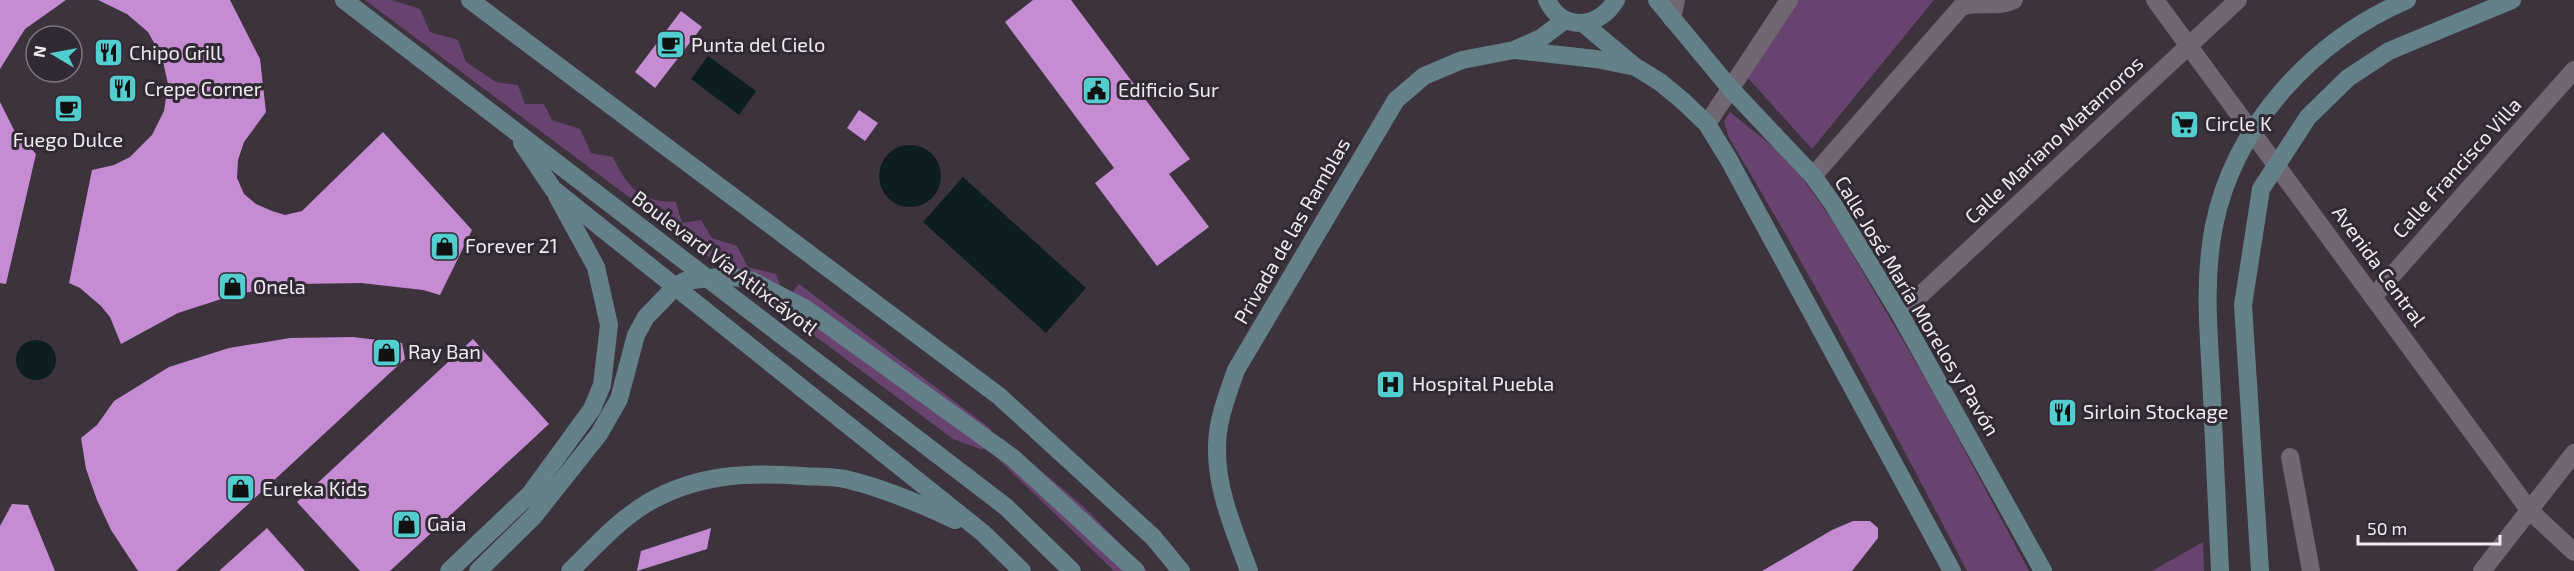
<svg xmlns="http://www.w3.org/2000/svg" width="2574" height="571" font-family="'Exo 2',sans-serif">
<style>
.green{fill:#684370}
.water{fill:#0c1e1f}
.building{fill:#c58bd3}
.lines{fill:none;stroke-linecap:round;stroke-linejoin:round}
.street{stroke:#706772;stroke-width:18}
.secondary{stroke:#64818a;stroke-width:18}
.labels{text-anchor:middle;stroke-width:6;stroke-linejoin:round;paint-order:stroke}
.poi-label{font-size:20px;fill:#f0ebf1;stroke:#312933;text-anchor:start}
.street-label{font-size:20px;fill:#f0ebf1;stroke:#312933}
</style>
<rect width="100%" height="100%" fill="#3c333d"/>
<g class="green">
<path d="M365 0H392L420 9 430 32 458 40 466 62 496 82 518 85 525 104H544L552 120 580 129 591 153 613 157C628 188 640 202 676 202L682 223 701 220 712 238 737 246 748 267 776 274 786 300 799 284 991 429 983 450 953 439Z"/>
<polygon points="1794,0 1934,0 1812,149 1747,77"/>
<path d="M1730 112 1776 149 1803 179 1833 221 1936 397 2029 571H1967C1891 424 1813 278 1728 136L1724 121Z"/>
<polygon points="1002,438 1083,506 1147,571 1114,571 992,453"/>
<polygon points="2203,542 2204,571 2152,571"/>
</g>
<g class="water">
<polygon points="708,56 756,91 739,115 691,79"/>
<circle cx="910" cy="176" r="31"/>
<polygon points="963,177 1086,288 1046,333 923,222"/>
<circle cx="36" cy="360" r="20"/>
</g>
<g class="building">
<polygon points="0,0 66,0 25,29 0,69"/>
<polygon points="98,0 230,0 260,59 266,112 244,142 238,160 237,178 244,194 256,204 272,211 285,215 302,211 383,132 472,230 440,295 423,290 361,283 299,284 237,294 178,313 121,344 110,317 101,306 80,288 69,283 92,170 114,165 130,157 152,135 164,111 168,84 162,57 148,32 127,14"/>
<polygon points="1033,0 1071,0 1190,159 1169,174 1209,227 1157,266 1095,183 1114,168 1005,22"/>
<polygon points="681,11 702,27 655,88 635,72"/>
<polygon points="0,102 14,130 36,154 6,284 0,283"/>
<polygon points="859,110 878,123 865,141 847,128"/>
<polygon points="353,337 402,343 405,359 176,571 138,571 111,530 97,500 86,469 81,438 97,425 114,401 169,367 229,348 290,338"/>
<polygon points="473,339 549,424 390,571 360,571 297,502"/>
<polygon points="12,504 28,505 55,571 0,571 0,526"/>
<polygon points="1853,521 1870,521 1878,528 1878,538 1852,571 1762,571 1832,530"/>
<polygon points="267,528 305,571 219,571"/>
<polygon points="711,528 707,549 637,571 641,551"/>
</g>
<g class="lines">
<g class="street">
<polyline points="2155,0 2530,511 2574,552"/>
<polyline points="1672,19 1676,0"/>
<polyline points="1707,124 1789,0"/>
<path d="M1813 176 1961 7C1976 0 1996 9 2014 0"/>
<polyline points="2373,297 2574,70"/>
<polyline points="1900,314 2238,0"/>
<polyline points="2290,457 2311,571"/>
<polyline points="2482,571 2574,453"/>
</g>
<g class="secondary">
<polyline points="344,0 1006,507 1072,571"/>
<polyline points="470,0 999,396 1153,537 1181,571"/>
<path d="M1547 0C1562 32 1599 29 1616 0"/>
<polyline points="1657,0 1730,88 1813,176 1833,204 1900,314 2043,571"/>
<polyline points="1584,24 1634,66 1660,82 1683,101 1707,124 1729,160 1952,571"/>
<polyline points="1515,50 1596,59 1631,66"/>
<polyline points="522,143 553,189 983,533 1022,571"/>
<polyline points="449,571 530,494 592,409 602,385 609,325 596,267 557,196"/>
<polyline points="478,571 534,516 599,434 619,399 636,335 646,317 677,285 685,281 727,276 750,280 806,309 1013,458 1136,571"/>
<path d="M570 571C595 547 618 520 649 502 698 474 748 472 803 476 818 477 834 476 849 480 886 489 921 504 955 520"/>
<path d="M1249 571C1235 532 1217 492 1217 451 1216 423 1227 396 1236 370L1396 100 1424 76 1462 60 1514 50 1541 38 1565 20"/>
<path d="M2220 571C2217 506 2214 441 2211 376 2208 326 2204 276 2214 226 2234 125 2314 40 2407 0"/>
<polyline points="2260,571 2243,305 2261,189 2308,117 2348,78 2389,51 2512,0"/>
</g>
</g>
<defs>
<symbol id="cafe-square" viewBox="-11 -11 22 22"><rect x="-9" y="-9" width="18" height="18" rx="4" fill="#52cdd0" stroke="#312933"/><path d="M-5.5-4.5H6V0H3Q3 3.5 0 3.5H-2.5Q-5.5 3.5-5.5 0ZM3-3.2v2h1.7v-2ZM-6 4.5H4V6H-6Z" fill="#111"/></symbol>
<symbol id="restaurant-square" viewBox="-11 -11 22 22"><rect x="-9" y="-9" width="18" height="18" rx="4" fill="#52cdd0" stroke="#312933"/><path d="M-5-6h1v4h1v-4h1v4h1v-4h1v5L-1.5 .5V6h-2V.5L-5-1ZM5-6V6H3V1.5H1.5Q1.5-4 5-6Z" fill="#111"/></symbol>
<symbol id="civic-square" viewBox="-11 -11 22 22"><rect x="-9" y="-9" width="18" height="18" rx="4" fill="#52cdd0" stroke="#312933"/><path d="M-.6-6.5H3V-4.5H.6V-3L4-1V1h2V6H-6V1h2V-1L-.6-3ZM-1.2 2.5V6h2.4V2.5Z" fill="#111"/></symbol>
<symbol id="supermarket-square" viewBox="-11 -11 22 22"><rect x="-9" y="-9" width="18" height="18" rx="4" fill="#52cdd0" stroke="#312933"/><path d="M-6-5.5h2.5l.6 2H6L4.5 2H-2.5L-4.4-4H-6ZM-1.5 3.2a1.3 1.3 0 1 0 .1 0ZM3 3.2a1.3 1.3 0 1 0 .1 0Z" fill="#111"/></symbol>
<symbol id="shop-square" viewBox="-11 -11 22 22"><rect x="-9" y="-9" width="18" height="18" rx="4" fill="#52cdd0" stroke="#312933"/><path d="M-5-2.5h2.3a2.7 3.5 0 0 1 5.4 0H5L5.5 6h-11ZM-1.5-2.5h3a1.5 2.3 0 0 0-3 0Z" fill="#111"/></symbol>
<symbol id="hospital-square" viewBox="-11 -11 22 22"><rect x="-9" y="-9" width="18" height="18" rx="4" fill="#52cdd0" stroke="#312933"/><path d="M-5-5h3v3.5h4V-5h3V5h-3V1.5h-4V5h-3Z" fill="#111"/></symbol>
</defs>
<g fill-rule="evenodd">
<use href="#cafe-square" x="654" y="28" width="33" height="33"/>
<use href="#restaurant-square" x="92" y="36" width="33" height="33"/>
<use href="#restaurant-square" x="106" y="72" width="33" height="33"/>
<use href="#civic-square" x="1080" y="74" width="33" height="33"/>
<use href="#cafe-square" x="52" y="92" width="33" height="33"/>
<use href="#supermarket-square" x="2168" y="108" width="33" height="33"/>
<use href="#shop-square" x="428" y="230" width="33" height="33"/>
<use href="#shop-square" x="216" y="270" width="33" height="33"/>
<use href="#shop-square" x="370" y="336" width="33" height="33"/>
<use href="#hospital-square" x="1374" y="368" width="33" height="33"/>
<use href="#restaurant-square" x="2046" y="396" width="33" height="33"/>
<use href="#shop-square" x="224" y="472" width="33" height="33"/>
<use href="#shop-square" x="390" y="508" width="33" height="33"/>
</g>
<g class="labels">
<g class="poi-label">
<text x="691" y="52">Punta del Cielo</text>
<text x="129" y="60">Chipo Grill</text>
<text x="144" y="96">Crepe Corner</text>
<text x="1118" y="97">Edificio Sur</text>
<text x="2205" y="131">Circle K</text>
<text x="68" y="147" text-anchor="middle">Fuego Dulce</text>
<text x="465" y="253">Forever 21</text>
<text x="253" y="294">Onela</text>
<text x="408" y="359">Ray Ban</text>
<text x="1412" y="391">Hospital Puebla</text>
<text x="2083" y="419">Sirloin Stockage</text>
<text x="262" y="496">Eureka Kids</text>
<text x="427" y="531">Gaia</text>
</g>
<g class="street-label">
<text transform="translate(2054 140) rotate(-43)" y="7">Calle Mariano Matamoros</text>
<text transform="translate(2457 168) rotate(-48)" y="7">Calle Francisco Villa</text>
<text transform="translate(1292 231) rotate(-60)" y="7">Privada de las Ramblas</text>
<text transform="translate(725 263) rotate(37)" y="7">Boulevard Vía Atlixcáyotl</text>
<text transform="translate(2379 266) rotate(54)" y="7">Avenida Central</text>
<text transform="translate(1917 306) rotate(59)" y="7">Calle José María Morelos y Pavón</text>
</g>
</g>
<g transform="translate(54 54) rotate(280)"><circle r="28" fill="#312933" stroke="#7d777f" stroke-width="1.5"/>
<path d="M0-4.5L10 22L0 15L-10 22Z" fill="#52cdd0"/>
<text y="-9" font-size="16" font-weight="bold" text-anchor="middle" fill="#f0ebf1">N</text>
</g>
<path d="M2358 535v9h142v-9" fill="none" stroke="#f0ebf1" stroke-width="3"/>
<text x="2367" y="535" font-size="18" fill="#f0ebf1" stroke="#312933" stroke-width="4.5" paint-order="stroke">50 m</text>
</svg>
